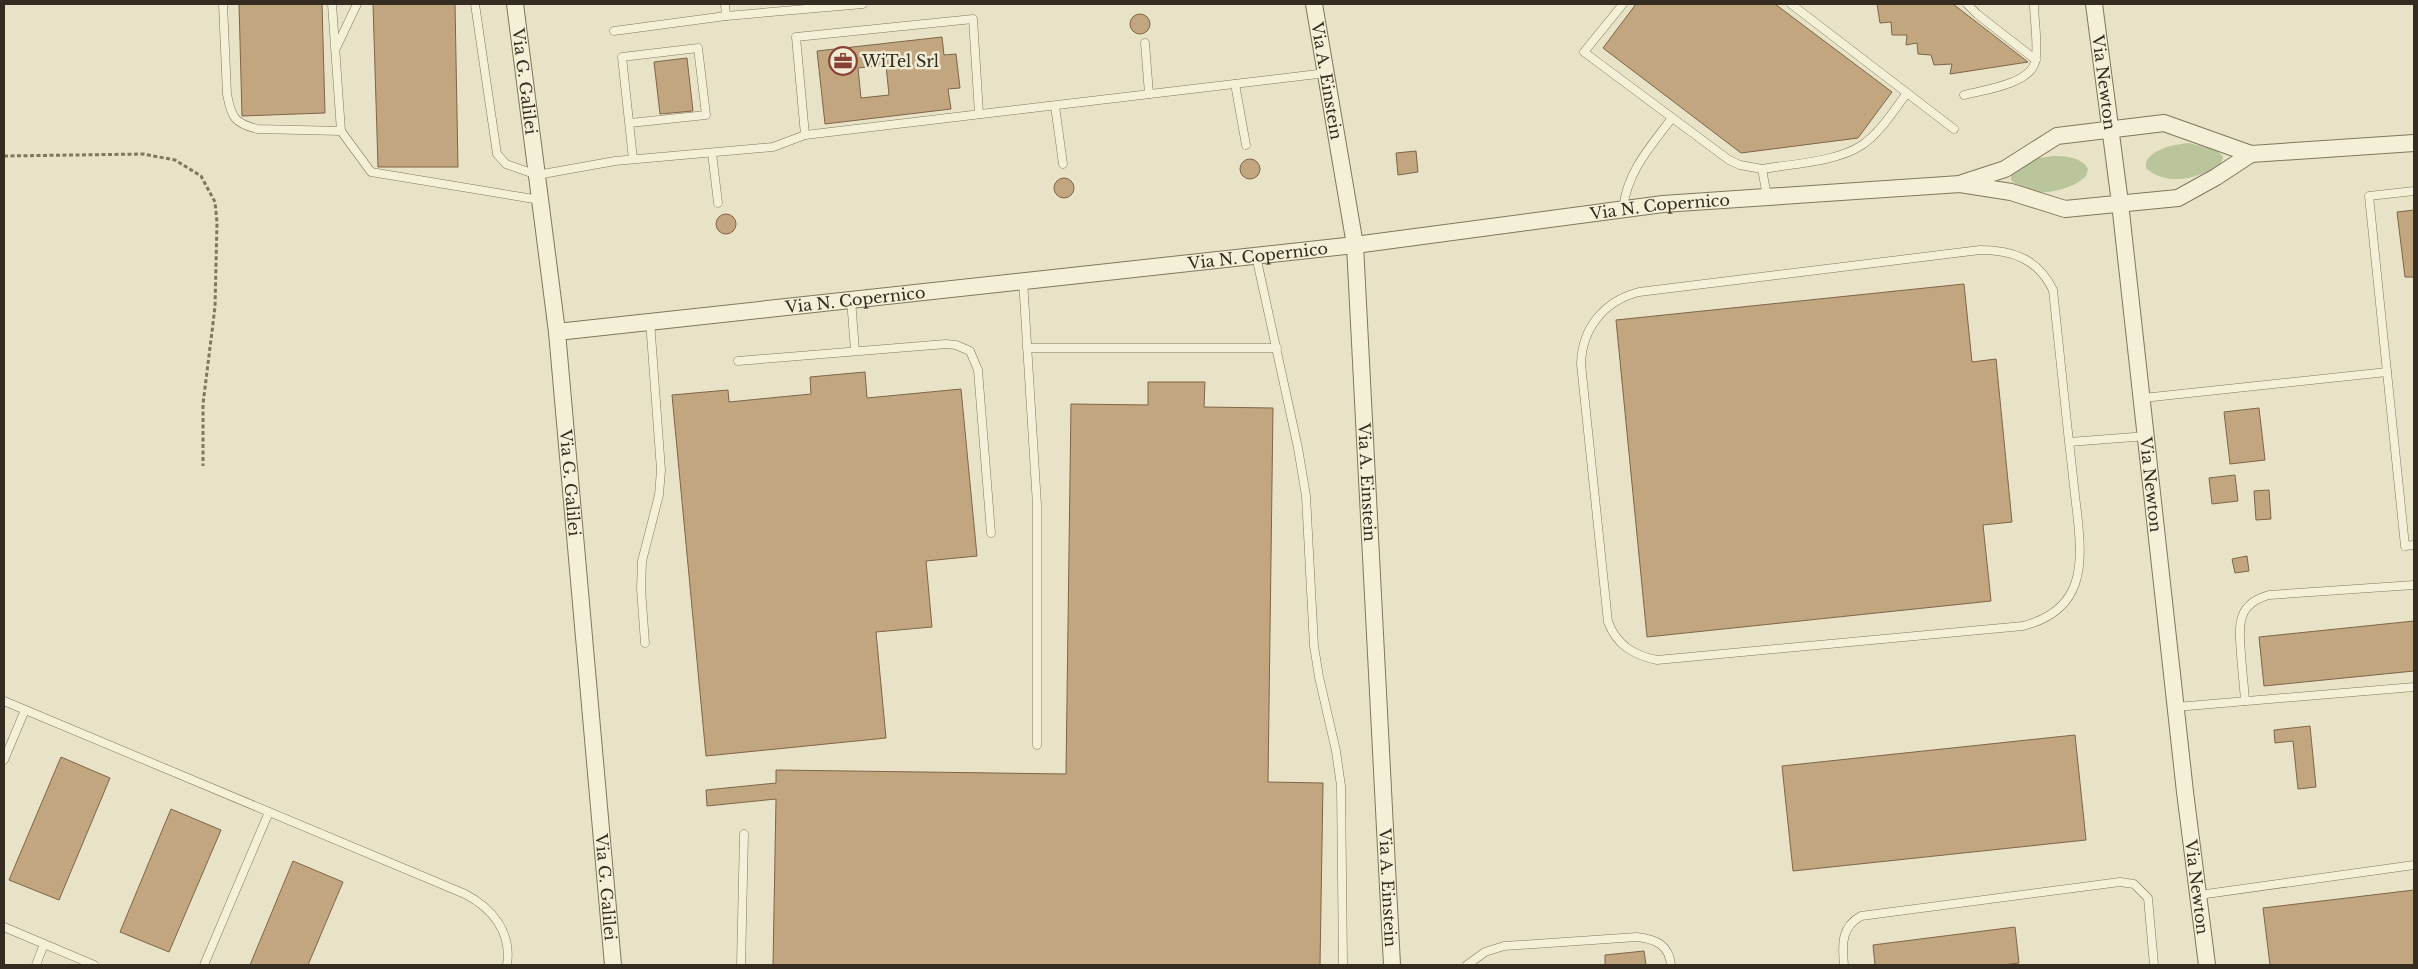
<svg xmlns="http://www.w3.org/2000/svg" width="2418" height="969" font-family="'Libre Baskerville',serif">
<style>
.green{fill:#bac59b}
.building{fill:#c2a680;stroke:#7e6547;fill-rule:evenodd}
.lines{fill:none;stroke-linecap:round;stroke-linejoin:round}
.service-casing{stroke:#82765e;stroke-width:9}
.minor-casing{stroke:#82765e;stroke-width:18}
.path{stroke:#82765e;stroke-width:3;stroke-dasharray:4 2.5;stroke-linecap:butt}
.service{stroke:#f4f0d8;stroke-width:8}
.minor{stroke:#f4f0d8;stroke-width:16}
.labels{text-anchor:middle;stroke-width:5;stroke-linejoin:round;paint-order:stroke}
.poi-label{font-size:16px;fill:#342c20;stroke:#f1edd4;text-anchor:start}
.street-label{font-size:16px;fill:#342c20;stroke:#f1edd4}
</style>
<rect width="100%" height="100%" fill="#e8e3c6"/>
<g class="green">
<path d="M2189 143 2217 150 2223 157 2221 163C2201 179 2166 187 2146 168 2143 150 2176 144 2189 143Z"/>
<path d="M2053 156C2065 156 2082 157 2088 169L2086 176C2068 193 2029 200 2011 180V174L2033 159Z"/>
</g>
<g class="building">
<polygon points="239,4 322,4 325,113 242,116"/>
<polygon points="373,4 455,4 458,167 378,167"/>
<polygon points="1636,4 1775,4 1892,92 1858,138 1741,153 1603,48"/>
<polygon points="1877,4 1953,4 2028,62 1950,74 1952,64 1934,65 1931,55 1918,54 1917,43 1906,45 1907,35 1892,35 1891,22 1880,23"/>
<circle cx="1140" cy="24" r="10"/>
<path d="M942 37 944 55 956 54 960 88 948 89 951 109 825 124 817 51ZM886 65 889 95 861 98 858 68Z"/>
<polygon points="687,58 693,111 660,114 654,62"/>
<polygon points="1416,151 1418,172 1398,175 1396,153"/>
<circle cx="1250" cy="169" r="10"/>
<circle cx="1064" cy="188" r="10"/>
<polygon points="2414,210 2414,277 2405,277 2397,212"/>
<circle cx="726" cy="224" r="10"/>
<polygon points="1964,284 1972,362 1996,359 2012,522 1983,525 1991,601 1647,637 1616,320"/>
<polygon points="865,372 867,398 961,389 977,556 926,561 932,627 876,632 886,738 706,756 672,395 728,390 729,402 811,394 810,377"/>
<polygon points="1148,382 1205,382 1204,407 1273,408 1268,782 1323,783 1320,965 773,965 776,799 707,806 706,790 776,783 776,770 1066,774 1071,404 1148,405"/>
<polygon points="2259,408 2265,460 2230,464 2224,412"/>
<polygon points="2235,475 2238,501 2212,504 2209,478"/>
<polygon points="2269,490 2271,519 2256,520 2254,491"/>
<polygon points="2247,556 2249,571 2235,573 2232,559"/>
<polygon points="2414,621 2414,671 2264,686 2259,637"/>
<polygon points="2310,726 2316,787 2298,789 2293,741 2275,743 2274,730"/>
<polygon points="2075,735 2086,840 1793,871 1782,766"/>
<polygon points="61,757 110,778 59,900 9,880"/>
<polygon points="171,809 221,830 169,952 120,932"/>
<polygon points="293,861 343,882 308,965 250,965"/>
<polygon points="2414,890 2414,965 2270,965 2263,908"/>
<polygon points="2015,927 2019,963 2002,965 1875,965 1873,945"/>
<polygon points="1644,951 1646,965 1605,965 1605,955"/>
</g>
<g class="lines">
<defs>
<g id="service">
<path d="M223 4 227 94C231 117 235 124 258 129L341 131 371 172 540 200"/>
<polyline points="332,4 341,131"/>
<polyline points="475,4 497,154 506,164 537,175 615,161 773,147 805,135 1326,73"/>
<polyline points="725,4 726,16"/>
<polyline points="1623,4 1584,52 1729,160 1740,165 1762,169"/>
<polyline points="1791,4 1954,129"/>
<polyline points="1967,4 1977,14 2036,60"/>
<polyline points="614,31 726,16 863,4"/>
<polyline points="1145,43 1149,94"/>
<polyline points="336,48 357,4"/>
<polyline points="1235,84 1246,145"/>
<path d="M1964 95C1983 90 2030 84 2035 62 2039 47 2034 20 2034 4"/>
<polyline points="1055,106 1063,164"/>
<polyline points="630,123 706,115 698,48 622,57 633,159"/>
<polyline points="805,135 796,37 973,19 979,114"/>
<polyline points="712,153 718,203"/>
<path d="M1767 196 1762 169C1791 164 1837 162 1862 145 1880 133 1894 110 1907 93"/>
<path d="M1623 209C1627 172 1650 147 1672 118"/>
<polyline points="1256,256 1298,448 1306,496 1314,646 1319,677 1336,751 1341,786 1343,965"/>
<polyline points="1023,280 1037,505 1037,745"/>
<polyline points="851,299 855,351"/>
<polyline points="1027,348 1277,348"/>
<polyline points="738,361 946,344 956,345 970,351 978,370 991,533"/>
<polyline points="2387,372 2405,546 2414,545"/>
<polyline points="2143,398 2387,372 2369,196 2414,191"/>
<path d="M2069 442C2072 466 2074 489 2077 512 2083 564 2085 610 2023 626L1657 660C1633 655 1617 645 1608 622L1581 364C1582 328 1604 301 1639 292L1980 250C2013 250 2038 259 2053 290L2069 442 2147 436"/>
<polyline points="645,643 641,589 642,561 659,495 661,470 650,321"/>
<path d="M4 701 465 894C492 908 512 932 507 965"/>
<path d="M2245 701C2244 685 2242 670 2241 654 2239 626 2236 604 2269 595L2414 585"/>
<polyline points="2176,707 2414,687"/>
<polyline points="4,760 25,710"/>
<polyline points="2199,895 2414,865"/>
<polyline points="4,927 94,965"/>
<polyline points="36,965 44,944"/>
<polyline points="204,965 269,812"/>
<polyline points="741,965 744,834"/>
<path d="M1467 965 1485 952 1504 946 1637 937C1656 939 1669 945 1671 965"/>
<path d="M1844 965C1842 945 1841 927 1861 916L2120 882 2134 884 2148 898 2154 965"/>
</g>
<g id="minor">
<path id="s1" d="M515 4 557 332 613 965"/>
<path id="s2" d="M1314 4 1355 245 1392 965"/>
<path id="s3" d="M2094 4 2120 203 2185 792 2207 965"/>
<polyline points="1962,183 2005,169 2057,136 2164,123 2251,154 2414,143"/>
<path id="s4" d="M557 332 1355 245 1663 204 1960 184 2011 192 2065 209 2178 198 2216 177 2251 154"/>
</g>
</defs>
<use href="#service" class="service-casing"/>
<use href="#minor" class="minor-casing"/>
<polyline class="path" points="4,156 143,154 175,160 201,176 215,202 217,222 215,307 203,404 203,466"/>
<use href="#service" class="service"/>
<use href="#minor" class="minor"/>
</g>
<defs>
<symbol id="office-ring" viewBox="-11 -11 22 22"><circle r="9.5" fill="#f1edd4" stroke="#894135" stroke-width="1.5"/><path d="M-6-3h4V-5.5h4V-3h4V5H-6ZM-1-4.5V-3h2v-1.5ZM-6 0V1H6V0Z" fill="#894135"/></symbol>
</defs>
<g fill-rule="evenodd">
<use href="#office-ring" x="827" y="45" width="32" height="32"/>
</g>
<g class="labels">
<g class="poi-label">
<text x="862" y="67">WiTel Srl</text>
</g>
<g class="street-label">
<text dy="6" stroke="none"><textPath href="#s1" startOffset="78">Via G. Galilei</textPath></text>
<text dy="6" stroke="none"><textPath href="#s2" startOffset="78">Via A. Einstein</textPath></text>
<text dy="6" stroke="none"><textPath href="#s3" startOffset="79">Via Newton</textPath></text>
<text dy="6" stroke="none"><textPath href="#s4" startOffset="1110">Via N. Copernico</textPath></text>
<text dy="6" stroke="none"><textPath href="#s4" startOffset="705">Via N. Copernico</textPath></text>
<text dy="6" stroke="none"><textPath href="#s4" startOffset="300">Via N. Copernico</textPath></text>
<text dy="6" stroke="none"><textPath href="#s2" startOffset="482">Via A. Einstein</textPath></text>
<text dy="6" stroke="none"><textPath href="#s1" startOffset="482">Via G. Galilei</textPath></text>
<text dy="6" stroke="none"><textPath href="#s3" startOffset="484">Via Newton</textPath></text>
<text dy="6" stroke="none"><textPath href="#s1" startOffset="888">Via G. Galilei</textPath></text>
<text dy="6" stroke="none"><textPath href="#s2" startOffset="888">Via A. Einstein</textPath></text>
<text dy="6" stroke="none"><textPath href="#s3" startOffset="889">Via Newton</textPath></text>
</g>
</g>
<rect width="2418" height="969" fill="none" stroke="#342c20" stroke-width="10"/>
</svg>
